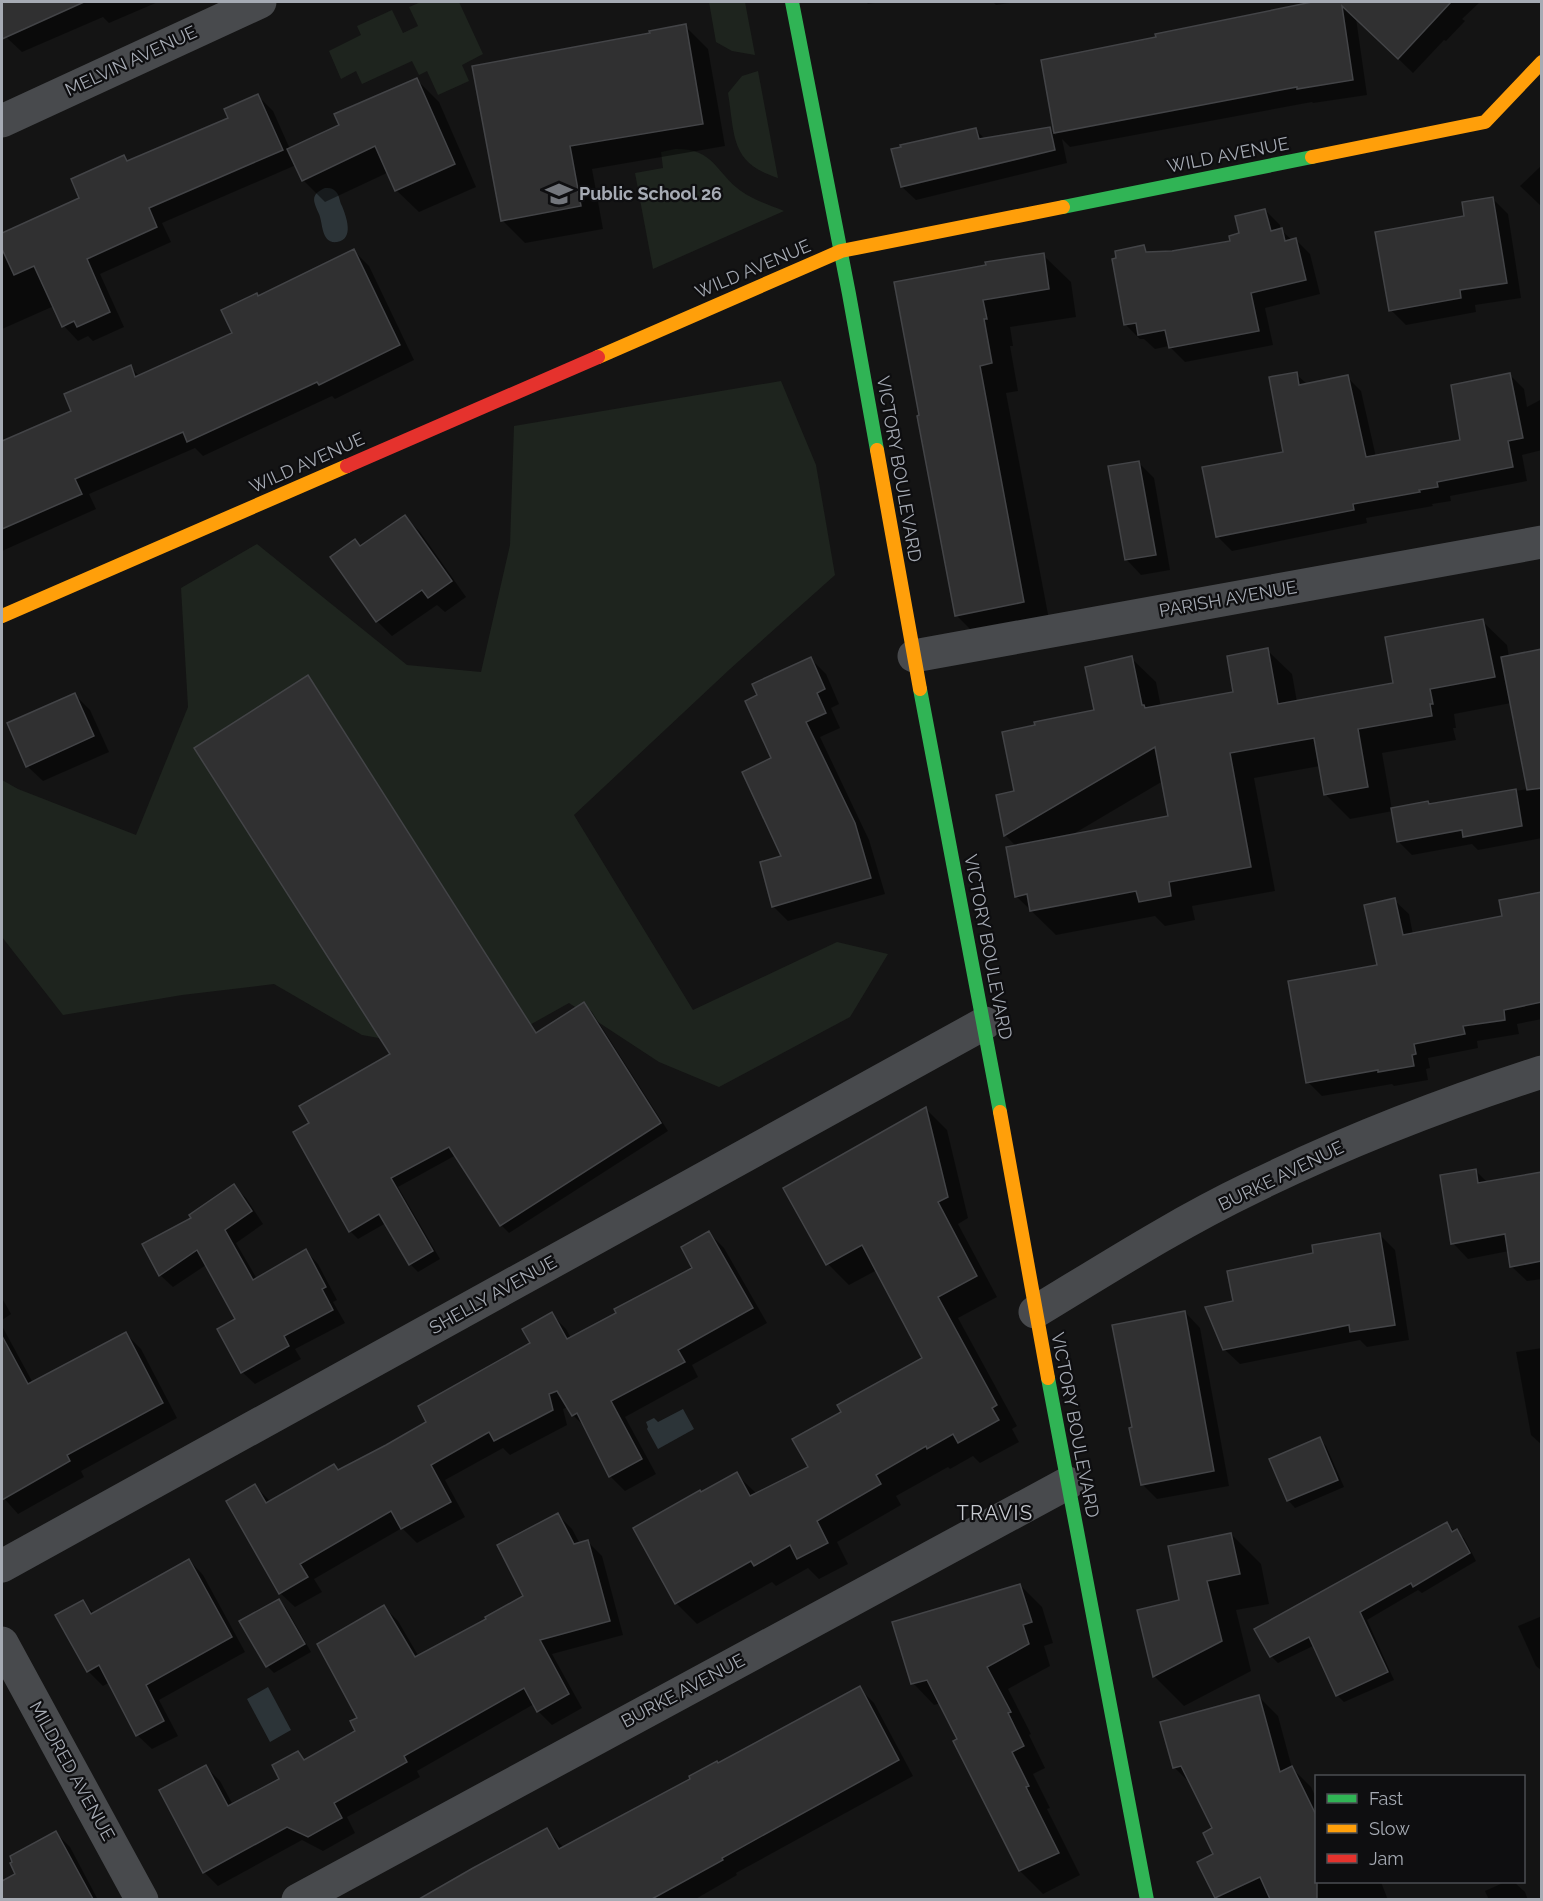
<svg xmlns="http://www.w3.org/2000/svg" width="1543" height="1901" font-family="Raleway,sans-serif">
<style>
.green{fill:#1e241e}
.water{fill:#2c3438}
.shadow{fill:#0007;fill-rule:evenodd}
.building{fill:#303031;stroke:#434447;stroke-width:1.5}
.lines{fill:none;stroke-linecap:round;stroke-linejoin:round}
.street{stroke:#484a4d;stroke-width:33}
.fast{stroke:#30b455;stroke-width:14}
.slow{stroke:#ff9f0a;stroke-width:14}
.jam{stroke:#e5322d;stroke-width:14}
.labels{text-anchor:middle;stroke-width:4.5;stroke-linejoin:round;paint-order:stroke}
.street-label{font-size:18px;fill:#a6abb4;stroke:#0e0e10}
.poi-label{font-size:18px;font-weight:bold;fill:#a6abb4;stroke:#0e0e10;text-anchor:start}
.neighbourhood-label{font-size:20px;letter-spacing:1.5px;fill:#c7cad0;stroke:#0e0e10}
</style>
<rect width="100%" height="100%" fill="#141414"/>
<g class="green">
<polygon points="421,2 459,2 483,54 462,65 469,81 438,95 427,71 419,75 412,61 362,84 356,71 341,79 329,51 361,35 357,26 392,10 403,33 418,26 409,7"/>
<polygon points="709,2 745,2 755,55 732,51 716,42"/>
<path d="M758 71 778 178C730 163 735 136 728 93L742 76Z"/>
<path d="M675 149C714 148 715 172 741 191 753 200 770 205 784 211L653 269 635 173 663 168 661 152Z"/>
<polygon points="781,381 816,465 835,575 730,669 574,815 693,1010 837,942 888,954 850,1017 719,1087 659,1062 569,1003 476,1055 362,1035 274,984 182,995 63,1015 2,937 2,780 18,789 136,835 188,707 181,588 257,544 407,665 481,672 510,545 514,426"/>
</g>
<g class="water">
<path d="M325 188C329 188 331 188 334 190 340 194 339 201 342 206 346 216 355 239 337 242 321 244 323 223 319 214 314 202 309 195 325 188Z"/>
<polygon points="683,1409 694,1429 658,1449 647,1429 648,1427 646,1422 654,1418 658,1422"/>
<polygon points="268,1687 291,1730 270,1742 247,1699"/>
</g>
<g class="shadow">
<polygon points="2,2 158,2 109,23 103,17 22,52 6,37 2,25"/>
<polygon points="866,2 881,2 868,4"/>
<polygon points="993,2 1016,2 996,5"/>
<polygon points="1315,2 1480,2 1462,19 1465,21 1446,41 1444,40 1413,73 1356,18 1367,95 1313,103 1312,102 1070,147 1062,139 1067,163 916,200 902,187 976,130 985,139 1049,129 1056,135 1042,61 1287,31"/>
<polygon points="685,26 708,49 725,146 592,169 603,229 525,243 502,220 652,35"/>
<polygon points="416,79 439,102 476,187 419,212 396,190 389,172 325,202 303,180 296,165 162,223 171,242 100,274 124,327 93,341 88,336 78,341 64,326 54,306 2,329 2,235 81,198 123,156 129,162 230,118 258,96 273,111 290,149 341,125"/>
<polygon points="1542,165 1542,207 1520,186"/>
<polygon points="1493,199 1508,214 1521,298 1475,305 1476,312 1406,325 1391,310 1465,217"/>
<polygon points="1265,210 1280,225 1281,230 1292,240 1295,239 1310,254 1320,294 1265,308 1273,345 1185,362 1169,346 1155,349 1144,339 1140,339 1125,324 1143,247 1150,254 1172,253 1232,242"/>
<polygon points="354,251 369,266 414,360 335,399 332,396 203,456 195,448 89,494 96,509 2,551 2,443 73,411 130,367 139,376 234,334 259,298"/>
<polygon points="1043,255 1071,282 1076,317 1010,327 1013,346 1010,346 1018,391 1006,393 1051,630 984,643 956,615 896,283"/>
<polygon points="1296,374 1308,385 1347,377 1361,391 1376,457 1462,441 1510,375 1524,389 1527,407 1542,399 1542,450 1522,455 1527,481 1450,496 1451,501 1432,504 1433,506 1366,518 1367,523 1232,551 1218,537 1204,469 1285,453"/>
<polygon points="1139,463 1154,478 1170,570 1141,575 1126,559"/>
<polygon points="405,517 420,532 466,597 445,612 437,605 392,636 377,621 355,541 362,547"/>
<path d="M1482 621 1507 645 1509 657 1542 651V838L1478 850 1472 844 1412 855 1398 841 1393 811 1350 819 1325 794 1320 766 1254 778 1275 891 1192 906 1195 920 1165 926 1155 916 1056 935 1016 896V846L1005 835 998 797 1016 792 1096 711 1131 658 1156 682 1161 707 1235 693 1267 650 1292 674 1297 702 1395 684ZM1511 703 1528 789 1431 805 1427 802 1392 810 1382 753 1456 740 1453 728H1456L1454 714ZM1163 781 1169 817 1070 836Z"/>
<polygon points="811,659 826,674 839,704 831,708 840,728 820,737 869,840 885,894 788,921 773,906 783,857 773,759 759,696"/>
<polygon points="307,677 315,685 537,1034 584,1004 592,1012 668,1131 509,1233 501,1225 456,1155 398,1187 440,1259 418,1272 410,1264 386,1223 358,1239 350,1231 311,1124 392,1054"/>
<polygon points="74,694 90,710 109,752 43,781 27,766"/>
<polygon points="1542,893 1542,1019 1517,1024 1519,1034 1477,1041 1478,1048 1428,1058 1430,1068 1426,1069 1428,1080 1394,1086 1392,1084 1322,1096 1308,1082 1378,966 1394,900 1409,914 1413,935 1503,917"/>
<polygon points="926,1109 947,1130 968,1218 958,1224 997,1297 958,1318 1017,1426 1012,1429 1019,1442 980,1463 973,1456 950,1469 948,1467 896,1496 901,1505 837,1542 848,1564 819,1579 808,1568 776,1586 772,1582 697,1624 676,1603 701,1493 736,1474 757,1494 810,1468 843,1413 924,1359 877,1270 849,1285 828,1264 785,1188"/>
<polygon points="1475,1170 1488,1183 1542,1174 1542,1279 1527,1281 1511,1266 1509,1251 1468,1259 1453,1243"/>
<polygon points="233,1186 246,1198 263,1224 236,1243 257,1279 306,1251 318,1264 337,1300 333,1302 345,1323 295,1349 301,1359 255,1384 242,1372 237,1320 206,1265 173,1287 160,1275 194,1219"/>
<polygon points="709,1233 724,1248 767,1323 692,1365 698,1377 625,1417 656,1474 625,1491 610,1476 585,1427 573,1415 568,1407 563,1409 567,1425 510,1455 503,1448 445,1480 465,1517 417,1543 402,1528 314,1579 322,1592 295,1607 280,1593 255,1486 271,1502 334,1466 340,1471 428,1422 532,1343 551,1314 566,1329 571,1338 695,1269"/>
<polygon points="1380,1235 1395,1250 1409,1340 1367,1347 1360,1340 1240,1364 1224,1349 1235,1302 1315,1254"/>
<polygon points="2,1298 11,1314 2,1320"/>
<polygon points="1185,1312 1200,1328 1229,1486 1157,1499 1142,1484 1134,1428"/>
<polygon points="2,1326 33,1383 126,1334 141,1349 177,1418 81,1471 84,1477 18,1514 2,1496"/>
<polygon points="1542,1348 1542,1445 1531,1435 1516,1352"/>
<polygon points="1319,1439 1326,1446 1344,1487 1295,1508 1288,1500"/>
<polygon points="558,1515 572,1529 580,1544 588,1542 602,1556 623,1635 552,1654 582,1708 552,1725 538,1711 534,1704 417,1771 420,1777 347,1817 355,1833 323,1851 302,1840 218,1886 204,1872 206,1767 220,1781 233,1805 281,1779 298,1753 306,1760 357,1732 384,1607 398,1621 419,1657 488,1620 525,1596"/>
<polygon points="1446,1524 1464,1538 1476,1561 1422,1593 1418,1590 1367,1620 1394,1680 1344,1702 1337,1695 1315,1645 1278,1663 1271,1656"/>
<polygon points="1231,1534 1261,1564 1269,1604 1236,1610 1251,1671 1184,1706 1155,1677 1139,1611 1181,1601"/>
<polygon points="189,1560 203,1575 245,1652 159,1700 178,1736 152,1749 137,1735 110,1682 103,1686 88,1671 57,1616 82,1602 95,1614"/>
<polygon points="1020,1585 1042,1607 1053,1643 1044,1646 1050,1666 1008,1689 1031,1734 1029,1735 1045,1768 1033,1774 1050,1808 1047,1809 1080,1875 1043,1894 1021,1872 955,1742 959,1739 941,1703 934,1705 913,1683"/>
<polygon points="279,1600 286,1608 311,1652 274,1673 267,1666"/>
<polygon points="1542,1616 1542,1671 1536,1666 1518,1626"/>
<polygon points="859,1688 874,1703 913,1776 736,1873 737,1875 694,1900 422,1900 474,1869 547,1830 564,1848"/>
<polygon points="1259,1697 1278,1716 1292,1768 1311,1787 1316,1798 1316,1882 1381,1882 1388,1900 1218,1900 1216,1897 1214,1828 1193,1786 1174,1767"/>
<polygon points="56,1833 70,1847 98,1900 15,1900 5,1881 17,1875"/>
<polygon points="1505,1882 1514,1882 1525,1892 1528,1900 1489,1900 1485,1891"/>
</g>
<g class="building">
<polygon points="2,2 84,2 2,39"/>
<polygon points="1312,2 1451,2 1398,59 1342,6 1353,80 1297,89 1297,87 1054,133 1041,60 1156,37 1155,34"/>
<polygon points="686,24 703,124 570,146 581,206 501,221 472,66 650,33 649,31"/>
<polygon points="417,78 455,164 395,191 375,146 302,181 287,149 339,125 334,114"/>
<polygon points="258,94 283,150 149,208 157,227 87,259 110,312 77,327 74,321 62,327 34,266 14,275 2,249 2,233 79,198 71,179 124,155 127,161 228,118 224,109"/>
<polygon points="1050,127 1055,150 901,187 891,149 901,147 900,145 976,128 979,139"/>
<polygon points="1493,197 1507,283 1460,290 1461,298 1389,311 1375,232 1464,216 1462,202"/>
<polygon points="1265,209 1271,231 1282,228 1285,241 1296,238 1306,280 1251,293 1259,331 1169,348 1165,330 1138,335 1136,323 1124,325 1112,259 1116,258 1115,251 1144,245 1146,252 1172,251 1230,241 1229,236 1239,233 1235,216"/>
<polygon points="354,249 400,345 319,385 317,382 187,442 183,432 75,479 82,494 2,529 2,441 71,411 64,394 131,365 135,377 232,333 221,310 257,293 258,296"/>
<polygon points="1044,253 1049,289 983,300 987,319 984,319 992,363 980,366 1024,602 955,616 917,416 919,415 894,282 986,265 985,262"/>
<polygon points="1297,372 1299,385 1348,375 1366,457 1460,440 1451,385 1510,373 1523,438 1508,441 1513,467 1437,482 1438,487 1419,490 1420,492 1353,504 1354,510 1216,537 1202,467 1283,452 1269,377"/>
<polygon points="1139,461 1156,555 1125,560 1108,466"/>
<polygon points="405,515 452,581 428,598 422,590 376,622 330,557 355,539 360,546"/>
<polygon points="1483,619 1495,677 1430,689 1433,704 1430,704 1432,716 1358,729 1368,787 1324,795 1314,738 1230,753 1251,867 1169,882 1171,896 1139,902 1136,891 1030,911 1027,894 1015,897 1006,847 1168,816 1155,747 1004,836 996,795 1014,791 1002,732 1035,725 1034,722 1094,710 1085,667 1132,656 1142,705 1144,705 1145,708 1233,692 1227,656 1268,648 1278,704 1393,683 1385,637"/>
<polygon points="1542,649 1542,788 1527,790 1501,657"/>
<polygon points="811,657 825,689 817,693 826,713 806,722 855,823 871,878 772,907 760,862 781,856 742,772 771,758 745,701 757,695 752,684"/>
<polygon points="308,675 536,1033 584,1002 661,1123 500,1226 449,1147 391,1178 433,1251 409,1265 379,1214 349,1232 293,1132 309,1123 299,1106 390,1054 194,748"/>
<polygon points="75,693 94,736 26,767 7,723"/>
<polygon points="1516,789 1522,826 1463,837 1462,830 1397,842 1391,808 1428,801 1429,804"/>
<polygon points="1542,892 1542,1002 1504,1010 1505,1020 1463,1026 1465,1034 1414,1044 1416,1054 1412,1055 1414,1066 1378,1072 1378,1070 1306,1083 1288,981 1377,965 1364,905 1395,898 1403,935 1502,916 1499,900"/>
<polygon points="926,1107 948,1197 938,1202 977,1276 938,1297 997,1405 992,1408 999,1420 958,1443 953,1434 927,1449 926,1446 876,1475 881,1484 817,1521 828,1543 797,1559 790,1545 754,1566 751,1561 675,1604 633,1528 700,1490 701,1492 737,1472 750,1496 808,1467 792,1439 841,1412 837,1405 922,1358 862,1245 826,1265 783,1188"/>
<polygon points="1476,1169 1478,1183 1542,1172 1542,1261 1510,1267 1505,1234 1451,1244 1440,1175"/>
<polygon points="234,1184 252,1211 225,1230 253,1280 306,1249 326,1287 322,1289 333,1310 284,1336 289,1346 241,1373 217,1329 235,1319 197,1250 159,1276 142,1244 191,1218 189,1215"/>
<polygon points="709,1231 753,1308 678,1350 685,1362 611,1401 642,1459 609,1477 577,1413 572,1416 557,1391 549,1394 553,1410 494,1441 489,1432 431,1465 451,1502 401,1529 391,1511 300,1564 308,1577 279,1594 226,1501 255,1484 266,1503 334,1464 338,1470 386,1445 426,1422 418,1406 530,1343 522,1329 552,1312 567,1339 616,1313 614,1309 692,1268 681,1247"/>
<polygon points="1380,1233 1395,1325 1350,1332 1349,1325 1223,1350 1205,1307 1233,1301 1227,1271 1313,1253 1312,1245"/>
<polygon points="1185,1311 1214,1471 1141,1485 1129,1428 1132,1427 1112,1325"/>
<polygon points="126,1332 163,1403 67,1455 70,1461 2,1500 2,1336 28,1384"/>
<polygon points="1320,1437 1338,1480 1287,1501 1269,1459"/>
<polygon points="558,1513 574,1544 588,1540 610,1621 540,1640 569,1694 537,1712 524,1688 404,1756 407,1762 334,1803 342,1818 308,1837 287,1827 203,1873 159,1790 206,1765 228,1806 279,1779 272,1765 298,1751 304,1760 355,1731 350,1721 357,1718 317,1644 384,1605 415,1657 486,1619 485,1617 523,1596 497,1545"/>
<polygon points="1447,1522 1452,1532 1457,1529 1470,1553 1413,1587 1411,1583 1360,1612 1388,1672 1336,1696 1309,1637 1270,1657 1254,1629"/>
<polygon points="1231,1533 1240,1574 1207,1581 1222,1641 1153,1677 1137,1610 1179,1600 1168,1546"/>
<polygon points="189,1559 232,1637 146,1685 164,1721 136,1736 99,1665 87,1672 55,1615 83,1600 91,1614"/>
<polygon points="1020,1584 1032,1622 1023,1625 1029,1644 987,1667 1011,1712 1008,1713 1024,1746 1012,1752 1029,1786 1026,1787 1059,1853 1019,1871 953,1741 957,1739 927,1680 911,1684 892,1622"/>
<polygon points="279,1599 305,1644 266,1667 239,1621"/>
<polygon points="860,1686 899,1760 722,1858 723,1860 652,1899 419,1899 473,1868 547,1828 559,1849 690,1779 689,1776 717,1761 718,1763"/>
<polygon points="1259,1695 1280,1772 1292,1766 1317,1817 1317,1899 1270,1899 1260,1877 1215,1898 1197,1862 1213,1854 1203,1833 1212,1828 1181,1766 1173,1768 1160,1722"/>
<polygon points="56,1831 93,1899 2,1899 2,1881 15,1874 10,1863 12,1862 10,1856"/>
</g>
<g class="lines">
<g class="street">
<polyline points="2,121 260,2"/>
<polyline points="914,656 1542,542"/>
<path d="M1035 1312C1106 1269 1176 1224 1251 1188 1345 1142 1442 1104 1542 1072"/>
<polyline points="2,1566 985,1023"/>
<polyline points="2,1643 142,1900"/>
<polyline points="298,1900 1068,1483"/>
</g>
<g class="fast">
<polyline points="792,2 849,294 877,450"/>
<polyline points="1063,207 1312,157"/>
<polyline points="920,689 1000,1112"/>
<polyline points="1048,1378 1147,1900"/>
</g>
<g class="slow">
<polyline points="1312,157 1485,122 1542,62"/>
<polyline points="598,357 841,251 1063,207"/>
<polyline points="877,450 920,689"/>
<polyline points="2,616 347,466"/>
<polyline points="1000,1112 1048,1378"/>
</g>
<polyline class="jam" points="347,466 598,357"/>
</g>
<defs>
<symbol id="school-bare" viewBox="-9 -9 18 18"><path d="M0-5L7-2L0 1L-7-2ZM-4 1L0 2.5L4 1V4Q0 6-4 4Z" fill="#73767c" stroke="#0e0e10" stroke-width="2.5" paint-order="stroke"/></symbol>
</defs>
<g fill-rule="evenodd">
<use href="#school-bare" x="540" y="175" width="38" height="38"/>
</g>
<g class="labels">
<g class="street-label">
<text transform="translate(131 61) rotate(-25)" y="6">MELVIN AVENUE</text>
<text transform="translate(1228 155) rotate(-11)" y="6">WILD AVENUE</text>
<text transform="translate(753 269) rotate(-23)" y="6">WILD AVENUE</text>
<text transform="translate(307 463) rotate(-24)" y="6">WILD AVENUE</text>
<text transform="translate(899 469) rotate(80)" y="6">VICTORY BOULEVARD</text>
<text transform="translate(1228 599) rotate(-10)" y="6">PARISH AVENUE</text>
<text transform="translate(988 947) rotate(79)" y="6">VICTORY BOULEVARD</text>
<text transform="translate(1281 1176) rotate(-26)" y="6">BURKE AVENUE</text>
<text transform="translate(493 1295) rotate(-29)" y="6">SHELLY AVENUE</text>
<text transform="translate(1075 1425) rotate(79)" y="6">VICTORY BOULEVARD</text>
<text transform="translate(683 1691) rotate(-28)" y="6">BURKE AVENUE</text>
<text transform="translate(72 1771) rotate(61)" y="6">MILDRED AVENUE</text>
</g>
<g class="poi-label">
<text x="579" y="200">Public School 26</text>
</g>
<g class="neighbourhood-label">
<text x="995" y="1520">TRAVIS</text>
</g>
</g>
<rect width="1543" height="1901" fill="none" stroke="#a6abb4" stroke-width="6"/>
<rect x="1315" y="1775" width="210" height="108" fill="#0e0e10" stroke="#4b4d52" stroke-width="1.5"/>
<rect x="1327" y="1794" width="30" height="9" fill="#30b455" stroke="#4b4d52" stroke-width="1.5"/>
<text x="1369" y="1805" font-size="18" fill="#a6abb4">Fast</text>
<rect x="1327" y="1824" width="30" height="9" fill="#ff9f0a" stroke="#4b4d52" stroke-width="1.5"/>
<text x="1369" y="1835" font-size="18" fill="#a6abb4">Slow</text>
<rect x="1327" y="1854" width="30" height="9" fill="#e5322d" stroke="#4b4d52" stroke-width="1.5"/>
<text x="1369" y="1865" font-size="18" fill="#a6abb4">Jam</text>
</svg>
